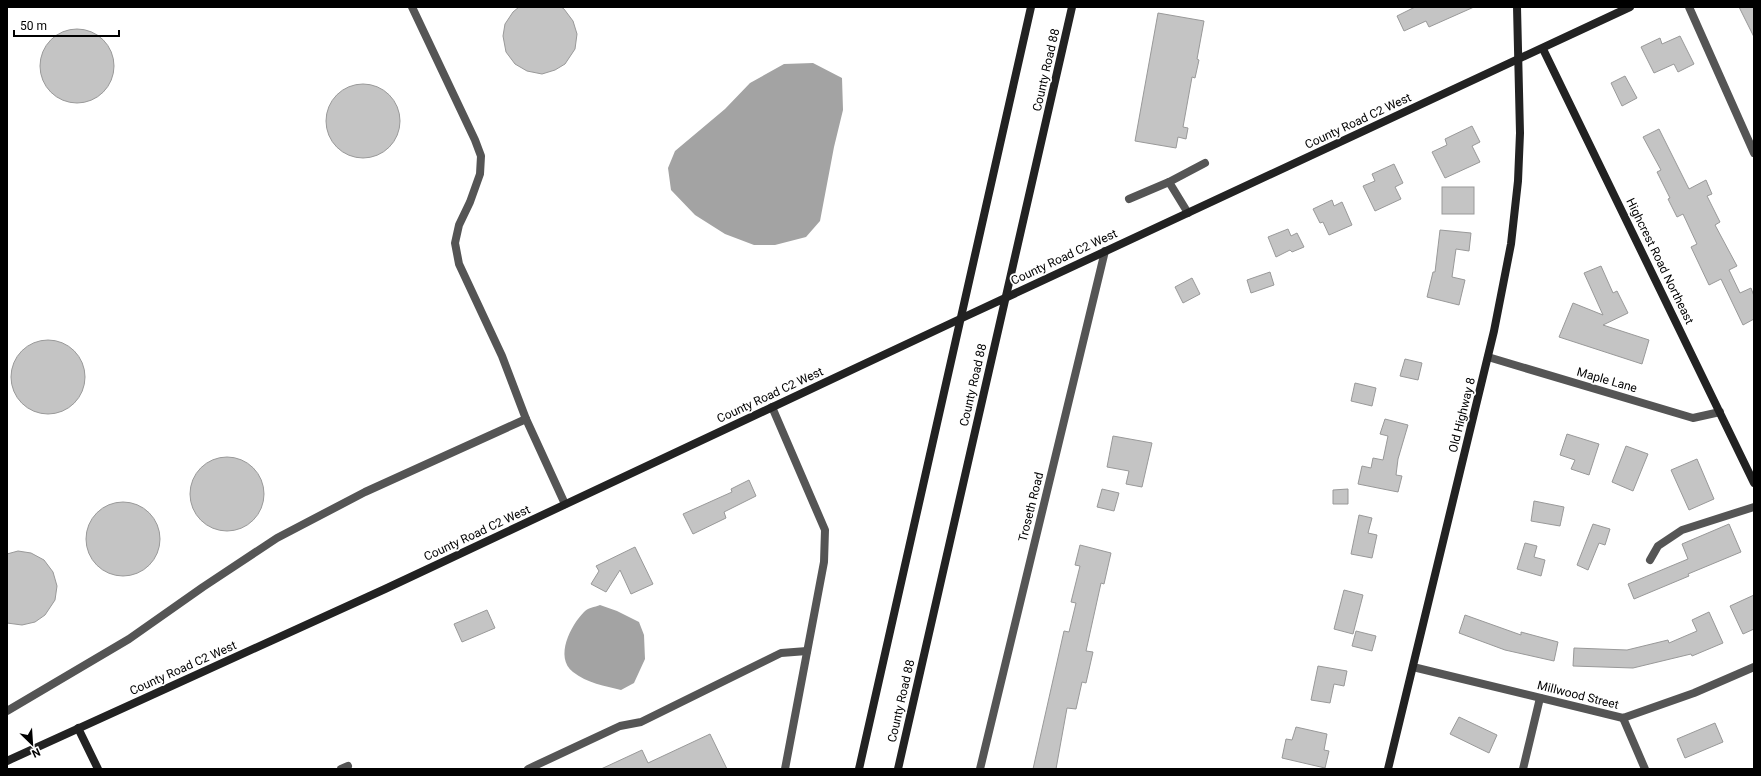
<svg xmlns="http://www.w3.org/2000/svg" width="1761" height="776" font-family="Roboto,sans-serif">
<style>
.water{fill:#a3a3a3}
.building{fill:#c4c4c4;stroke:#999}
.lines{fill:none;stroke-linecap:round;stroke-linejoin:round}
.lane{stroke:#555;stroke-width:8}
.street{stroke:#555;stroke-width:8}
.secondary{stroke:#222;stroke-width:8}
.labels{text-anchor:middle;stroke-width:3.5;stroke-linejoin:round;paint-order:stroke}
.street-label{font-size:12px;fill:#000;stroke:#fff}
</style>
<rect width="100%" height="100%" fill="#fff"/>
<g class="water">
<polygon points="813,63 842,78 843,110 834,147 820,221 806,237 775,245 754,245 725,234 695,215 671,190 668,168 675,151 725,109 750,83 784,64"/>
<path d="M600 605 617 611 639 622 644 635 645 659 634 683 621 690C605 686 587 683 573 672 554 657 571 625 584 612 587 608 595 607 600 605Z"/>
</g>
<g class="building">
<polygon points="519,7 561,7 564,9 573,21 577,34 575,49 565,64 555,70 542,74 527,71 515,64 506,52 503,36 505,24 513,12"/>
<polygon points="1415,7 1474,7 1429,27 1426,21 1404,31 1397,16"/>
<polygon points="1739,7 1754,7 1754,37"/>
<polygon points="1158,13 1204,21 1197,59 1199,60 1195,78 1192,77 1183,127 1188,128 1186,139 1178,137 1176,148 1135,141"/>
<circle cx="77" cy="66" r="37"/>
<polygon points="1680,36 1694,64 1678,72 1674,64 1654,73 1641,47 1660,38 1662,44"/>
<polygon points="1625,76 1637,98 1622,106 1611,83"/>
<circle cx="363" cy="121" r="37"/>
<polygon points="1472,126 1480,142 1472,146 1480,162 1445,178 1432,152 1447,145 1445,139"/>
<polygon points="1659,129 1689,189 1706,180 1712,194 1707,196 1720,222 1715,225 1737,266 1729,270 1740,293 1751,288 1754,296 1754,319 1743,325 1721,279 1709,285 1691,247 1697,244 1683,214 1677,217 1668,199 1670,198 1657,172 1661,170 1643,137"/>
<polygon points="1394,164 1403,183 1395,187 1401,199 1375,211 1363,186 1375,181 1372,174"/>
<rect x="1442" y="187" width="32" height="27"/>
<polygon points="1332,200 1334,206 1342,202 1352,225 1329,235 1323,222 1320,223 1313,209"/>
<polygon points="1288,229 1291,236 1297,233 1304,247 1292,252 1290,250 1276,257 1268,237"/>
<polygon points="1440,230 1471,233 1469,251 1456,249 1452,277 1465,280 1459,305 1427,297 1433,272 1435,272"/>
<polygon points="1601,266 1613,293 1617,291 1628,313 1603,325 1649,340 1642,364 1559,337 1573,303 1603,315 1584,273"/>
<polygon points="1270,272 1274,285 1251,293 1247,280"/>
<polygon points="1192,278 1200,294 1183,303 1175,287"/>
<circle cx="48" cy="377" r="37"/>
<polygon points="1405,359 1422,363 1418,380 1400,376"/>
<polygon points="1355,383 1376,388 1372,406 1351,401"/>
<polygon points="1385,419 1408,425 1398,459 1396,475 1402,476 1398,492 1358,484 1362,466 1371,468 1373,458 1383,460 1388,436 1380,434"/>
<polygon points="1567,434 1599,444 1589,475 1571,469 1575,460 1560,455"/>
<polygon points="1113,436 1152,443 1142,487 1126,484 1129,471 1107,467"/>
<polygon points="1626,446 1648,454 1633,491 1612,482"/>
<circle cx="227" cy="494" r="37"/>
<polygon points="1697,459 1714,499 1689,510 1671,470"/>
<polygon points="749,480 756,496 724,512 726,518 693,534 683,514 732,492 731,489"/>
<polygon points="1102,489 1119,493 1114,511 1097,507"/>
<polygon points="1348,489 1348,504 1333,504 1333,490"/>
<polygon points="1534,501 1564,507 1560,526 1531,521"/>
<circle cx="123" cy="539" r="37"/>
<polygon points="1359,515 1372,518 1368,533 1377,535 1372,558 1351,554"/>
<polygon points="1593,524 1610,529 1605,545 1599,543 1588,570 1577,565"/>
<polygon points="1729,524 1741,552 1688,574 1689,576 1634,599 1628,584 1688,559 1682,544"/>
<polygon points="1525,543 1537,546 1534,557 1545,560 1541,576 1517,569"/>
<polygon points="1080,545 1111,553 1104,584 1101,583 1086,651 1093,652 1086,683 1082,682 1076,709 1067,708 1056,769 1033,769 1064,631 1069,632 1076,603 1071,602 1080,566 1075,565"/>
<polygon points="635,547 653,584 631,594 620,570 606,592 591,584 599,571 596,566"/>
<polygon points="18,551 31,553 44,560 53,572 57,586 55,600 45,615 35,622 22,625 7,623 7,554"/>
<polygon points="1344,590 1363,595 1353,634 1334,629"/>
<polygon points="1754,595 1754,629 1743,634 1730,606"/>
<polygon points="487,610 495,628 462,642 454,624"/>
<polygon points="1709,612 1723,643 1692,656 1691,654 1633,668 1573,666 1574,648 1627,650 1668,640 1669,643 1697,631 1692,620"/>
<polygon points="1465,615 1521,635 1521,632 1558,642 1554,661 1505,650 1459,633"/>
<polygon points="1356,631 1376,636 1372,651 1352,646"/>
<polygon points="1318,666 1347,671 1344,686 1334,684 1330,703 1311,700"/>
<polygon points="1459,717 1497,735 1489,753 1450,734"/>
<polygon points="1715,723 1723,742 1685,758 1677,739"/>
<polygon points="1296,727 1327,734 1324,750 1329,751 1325,768 1282,758 1286,739 1292,740"/>
<polygon points="710,734 727,769 601,769 642,750 648,763"/>
</g>
<g class="lines">
<g class="lane">
<polyline points="412,7 475,140 481,156 480,174 470,202 459,225 455,243 459,264 502,356 526,419"/>
<polyline points="1689,7 1754,153"/>
<polyline points="1169,182 1205,163"/>
<polyline points="1129,199 1169,182 1188,213"/>
<polyline points="1650,560 1658,546 1682,530 1754,507"/>
<polyline points="7,711 129,639 203,587 277,538 365,492 526,419 565,504"/>
<polyline points="341,769 348,766"/>
<polyline points="528,769 620,726 641,722 781,653 807,651"/>
</g>
<g class="street">
<polyline points="1488,357 1693,418 1720,412"/>
<polyline points="772,407 825,530 824,562 785,769"/>
<polyline points="1413,667 1623,718 1694,693 1754,667"/>
<polyline points="1623,718 1645,769"/>
<polyline points="980,769 1105,251"/>
<polyline points="1523,769 1540,698"/>
</g>
<g class="secondary">
<polyline points="1543,49 1754,483"/>
<polyline points="78,728 98,769"/>
<polyline points="7,761 385,589 960,319 1630,7"/>
<polyline points="859,769 1031,7"/>
<polyline points="898,769 1072,7"/>
<polyline points="1388,769 1494,331 1511,244 1518,181 1520,133 1517,7"/>
</g>
</g>
<g class="labels">
<g class="street-label">
<text transform="translate(1046 70) rotate(-77)" y="4">County Road 88</text>
<text transform="translate(1358 121) rotate(-25)" y="4">County Road C2 West</text>
<text transform="translate(1064 257) rotate(-25)" y="4">County Road C2 West</text>
<text transform="translate(1660 261) rotate(64)" y="4">Highcrest Road Northeast</text>
<text transform="translate(1607 380) rotate(16)" y="4">Maple Lane</text>
<text transform="translate(973 385) rotate(-77)" y="4">County Road 88</text>
<text transform="translate(770 395) rotate(-25)" y="4">County Road C2 West</text>
<text transform="translate(1462 415) rotate(-76)" y="4">Old Highway 8</text>
<text transform="translate(1031 507) rotate(-76)" y="4">Troseth Road</text>
<text transform="translate(477 533) rotate(-25)" y="4">County Road C2 West</text>
<text transform="translate(183 668) rotate(-24)" y="4">County Road C2 West</text>
<text transform="translate(1578 695) rotate(14)" y="4">Millwood Street</text>
<text transform="translate(901 701) rotate(-77)" y="4">County Road 88</text>
</g>
</g>
<rect width="1761" height="776" fill="none" stroke="#000000" stroke-width="16"/>
<g transform="translate(32 744) rotate(155)" stroke="#ffffff" stroke-width="3" paint-order="stroke">
<path d="M0-3L7 15L0 10L-7 15Z" fill="#000000"/>
<text y="-6" font-size="11" font-weight="bold" text-anchor="middle" fill="#000000">N</text>
</g>
<path d="M14 30v6h105v-6" fill="none" stroke="#000000" stroke-width="2"/>
<text x="20" y="30" font-size="12" fill="#000000" stroke="#ffffff" stroke-width="3" paint-order="stroke">50 m</text>
</svg>
